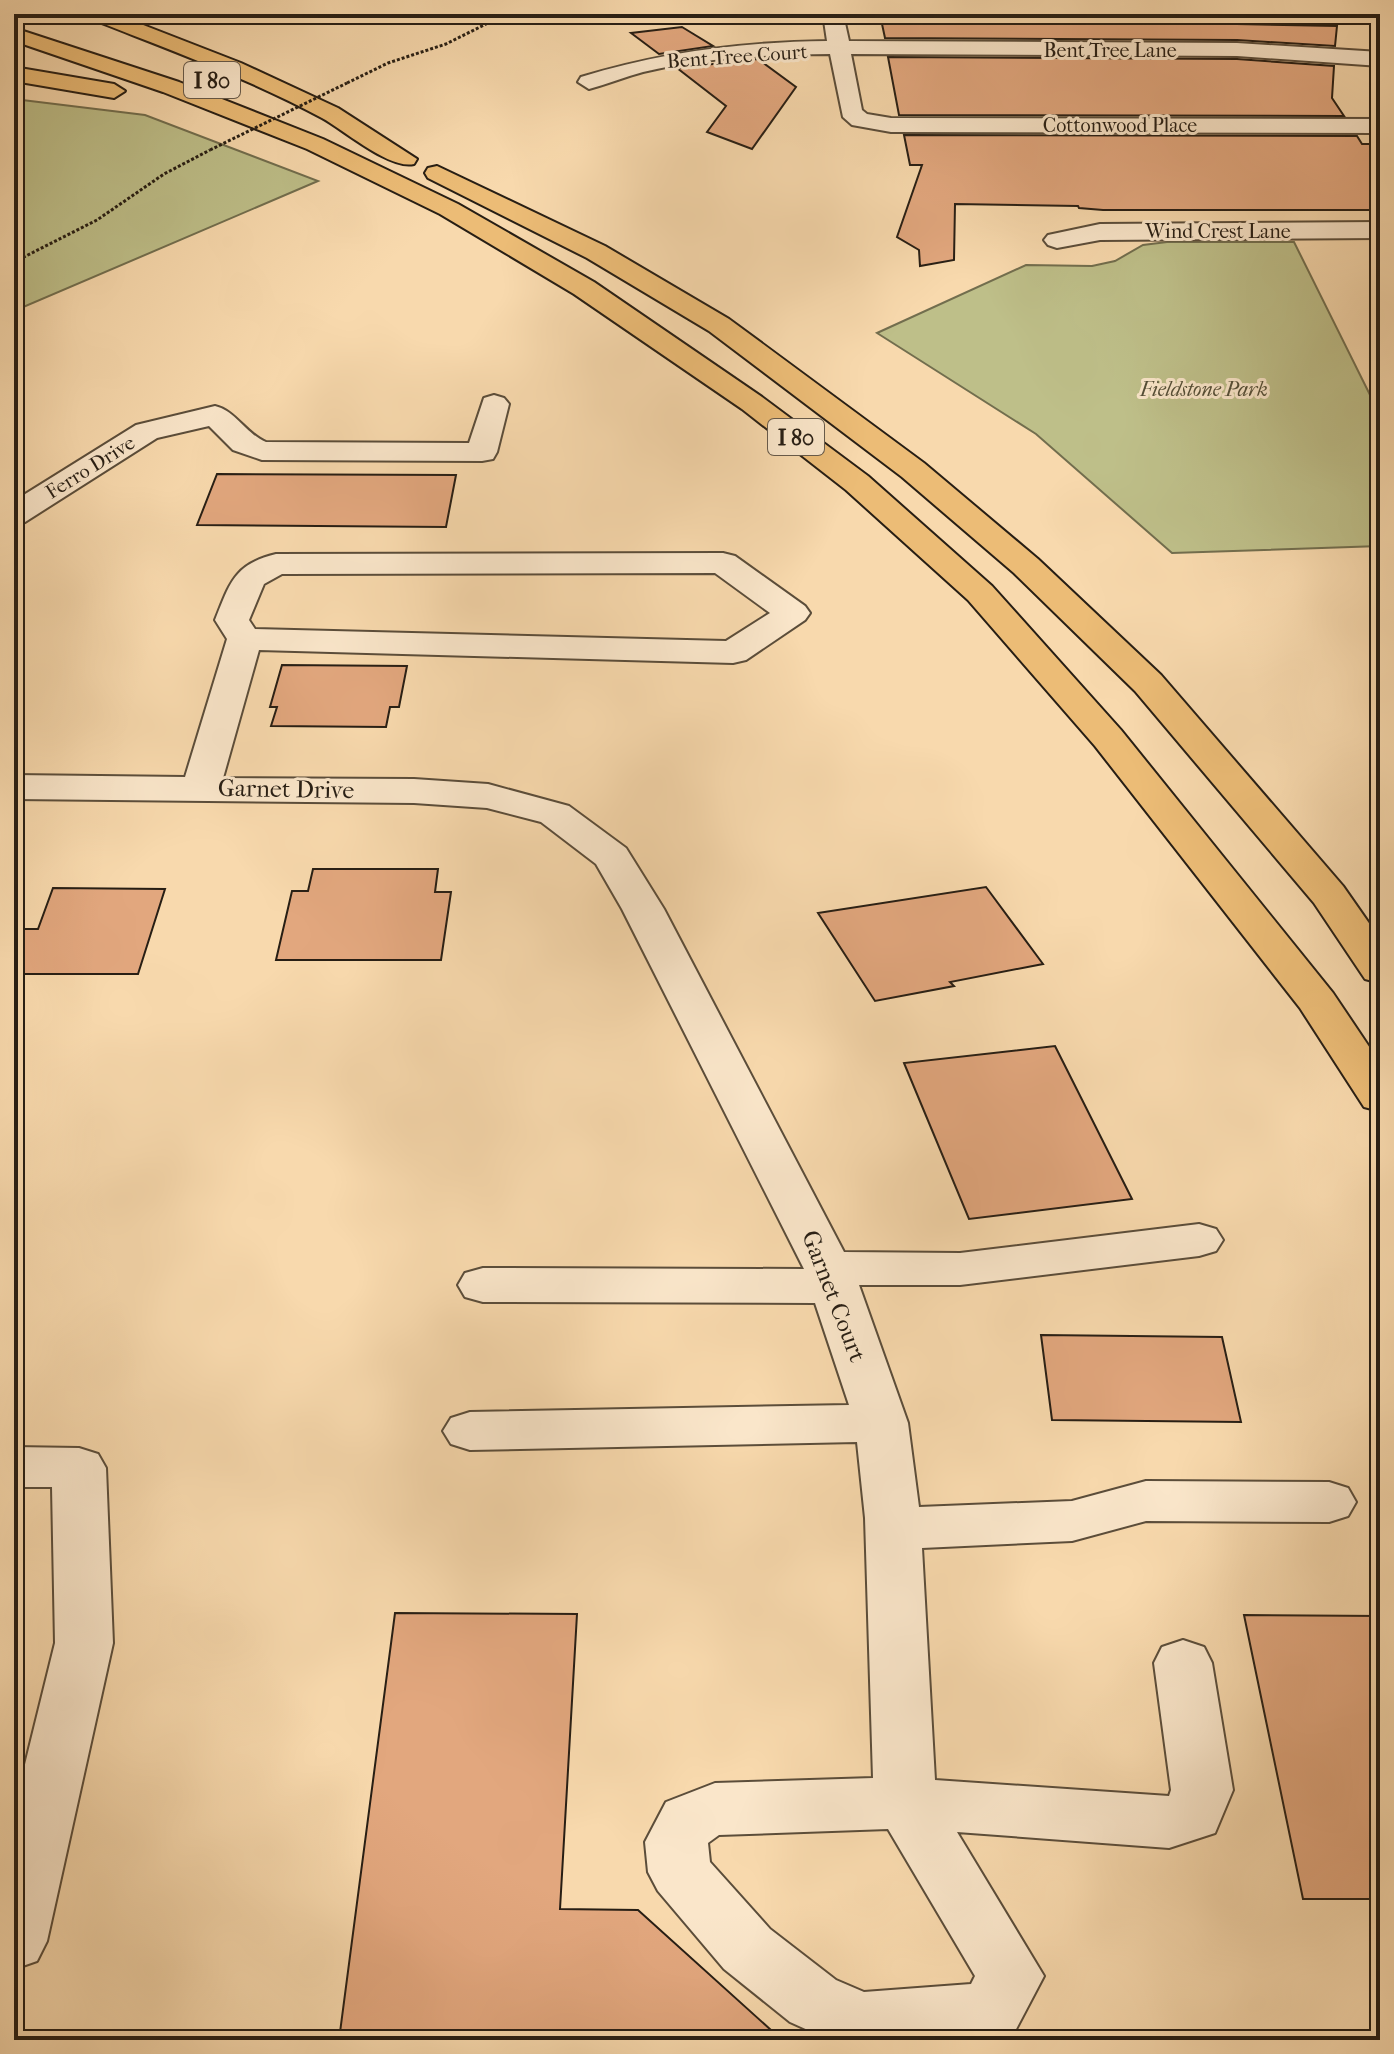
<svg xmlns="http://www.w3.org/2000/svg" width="1394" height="2054" font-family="'IM FELL French Canon',serif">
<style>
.green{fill:#bebf89;stroke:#726e4e;stroke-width:2}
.building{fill:#e2a77e;stroke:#271e14;stroke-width:2}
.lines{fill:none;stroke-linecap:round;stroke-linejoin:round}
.minor-casing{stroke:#5b4d3a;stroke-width:4}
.highway-casing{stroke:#271e14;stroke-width:4}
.path{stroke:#271e14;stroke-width:3;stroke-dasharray:3 2;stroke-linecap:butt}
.minor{fill:#fae6ca;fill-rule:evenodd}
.highway{fill:#ecbc76;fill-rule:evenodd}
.path-bridge{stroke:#271e14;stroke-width:3;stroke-dasharray:3 2;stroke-linecap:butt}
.labels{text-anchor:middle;stroke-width:6;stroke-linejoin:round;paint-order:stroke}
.far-street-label{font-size:20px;fill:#271e14;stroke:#fae6ca}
.far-park-label{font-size:20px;font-style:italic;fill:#544e37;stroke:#fae6ca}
.shield{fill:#fae6ca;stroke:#665a4b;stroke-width:2}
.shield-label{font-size:22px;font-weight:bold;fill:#271e14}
.street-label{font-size:24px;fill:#271e14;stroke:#fae6ca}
</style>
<rect width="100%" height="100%" fill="#f8d9ad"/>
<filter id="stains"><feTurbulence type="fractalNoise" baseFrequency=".0025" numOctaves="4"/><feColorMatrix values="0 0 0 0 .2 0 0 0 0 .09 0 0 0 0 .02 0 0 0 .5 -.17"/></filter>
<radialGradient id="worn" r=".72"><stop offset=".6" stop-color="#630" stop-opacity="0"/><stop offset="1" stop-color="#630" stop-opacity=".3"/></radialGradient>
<g class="green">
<polygon points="14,99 145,115 318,181 14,311"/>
<polygon points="1167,242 1294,242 1380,415 1380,546 1172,553 1036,434 877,333 1026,265 1092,266 1115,261 1143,245"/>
</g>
<g class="building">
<polygon points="1141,22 1337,26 1335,46 1237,40 885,38 882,24"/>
<polygon points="682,27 713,46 659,54 631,33"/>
<polygon points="888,57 1237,59 1334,66 1332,98 1344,116 899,115"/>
<polygon points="758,59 796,87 752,149 707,132 726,106 677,68"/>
<polygon points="904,135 1357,136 1362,144 1373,144 1380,154 1380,210 1103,210 1079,208 1078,206 955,204 954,260 920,266 919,250 897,237 922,165 910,165"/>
<polygon points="217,474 456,475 446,527 197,525"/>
<polygon points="282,665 407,666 399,707 390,707 386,727 271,726 277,707 270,707"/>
<polygon points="313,869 438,869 435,892 451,892 441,960 276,960 292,891 308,891"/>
<polygon points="986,887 1043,964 950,982 954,986 875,1001 818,913"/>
<polygon points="53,888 165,889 138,974 14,974 14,956 24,929 38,929"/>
<polygon points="1055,1046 1132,1199 969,1219 904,1063"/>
<polygon points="1041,1335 1222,1337 1241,1422 1052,1420"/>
<polygon points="395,1613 577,1614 560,1909 638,1910 782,2040 339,2040"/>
<polygon points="1244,1615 1380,1616 1380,1899 1303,1899"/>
</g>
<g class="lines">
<defs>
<g id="minor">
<path d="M823 14H843L849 41 1237 43 1380 52V66L1237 56 851 54 862 110 867 114 891 118 1380 119V133L891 132 852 125 843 117 830 54C767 55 704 57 643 72 625 77 607 84 589 89L578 82 581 77C662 52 742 42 827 41Z"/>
<polygon points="1380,222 1380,238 1100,240 1057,248 1048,245 1044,240 1048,235 1100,224"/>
<path d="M494 395 504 398 509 404 497 452 493 459 482 461 262 460 233 450 209 426 157 438 25 522 14 525V501L136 425 215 406C236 411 246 434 266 442L469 443 484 398Z"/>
<path d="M723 553 735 556 805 606 810 613 805 620 746 660 733 663 259 650 223 778 414 779 488 784 569 806 626 848 664 909 844 1252 960 1253 1199 1224 1216 1229 1223 1240 1216 1251 1199 1256 960 1285H859L908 1423 919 1507 1072 1501 1146 1481 1329 1482 1348 1488 1356 1502 1348 1516 1329 1522 1146 1521 1072 1541 922 1548 935 1780 1169 1796 1171 1790 1154 1663 1162 1647 1183 1640 1204 1647 1212 1663 1233 1790 1215 1833 1169 1848 957 1832 1044 1976 1014 2033 995 2040H830L790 2022 724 1969 658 1891 648 1872 645 1842 666 1802 715 1783 873 1778 865 1518 857 1442 470 1450 451 1444 443 1431 451 1418 470 1412 849 1405 815 1303 483 1302 465 1297 458 1285 465 1273 483 1268 804 1269 622 909 596 864 541 822 487 808 414 803 14 799V775L185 777 227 639 215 620C230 583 234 564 276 554ZM715 573 770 613 726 641 255 629 249 620 264 584 282 574ZM888 1829 975 1976 971 1984 864 1992 836 1980 770 1929 710 1862 708 1843 719 1835Z"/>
<polygon points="14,1447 79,1448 98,1454 106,1468 113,1643 47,1941 37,1961 14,1969 14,1809 55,1643 52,1487 14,1487"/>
</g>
<g id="highway">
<path d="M86 14H115L241 63 338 108 417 159 414 164C390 170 344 130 322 118 248 78 167 49 89 18Z"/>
<polygon points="14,28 179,82 323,139 458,204 594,282 762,397 868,476 992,586 1121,730 1333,993 1380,1063 1380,1111 1364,1107 1300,1008 1095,746 968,600 846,490 742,409 574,294 440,214 307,149 163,92 14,41"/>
<polygon points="14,67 114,84 125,91 114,98 14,81"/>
<polygon points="437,166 605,246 729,319 924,463 1038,559 1161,675 1343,886 1380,939 1380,983 1365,979 1314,903 1135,691 1014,573 902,477 709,331 587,258 428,178 425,173 428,168"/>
</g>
</defs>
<use href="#minor" class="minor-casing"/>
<use href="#highway" class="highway-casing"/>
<g class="path">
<polyline points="347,83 388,63 446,44 506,14"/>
<polyline points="14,262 97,220 164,174 210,150"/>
</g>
<use href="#minor" class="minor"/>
<use href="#highway" class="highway"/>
<polyline class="path-bridge" points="210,150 347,83"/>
</g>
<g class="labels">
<g class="far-street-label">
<text x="1110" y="57">Bent Tree Lane</text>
<text transform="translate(737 56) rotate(-4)" y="7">Bent Tree Court</text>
<text x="1120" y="132">Cottonwood Place</text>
<text x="1218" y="238">Wind Crest Lane</text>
<text transform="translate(90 467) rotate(-32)" y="7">Ferro Drive</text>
</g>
<g class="far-park-label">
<text x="1204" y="396">Fieldstone Park</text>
</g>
<g class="shield">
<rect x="184" y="62" width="56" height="36" rx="6"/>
<rect x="768" y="419" width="56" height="36" rx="6"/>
</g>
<g class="shield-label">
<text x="212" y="88">I 80</text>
<text x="796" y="445">I 80</text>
</g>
<g class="street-label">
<text transform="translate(286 789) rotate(1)" y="8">Garnet Drive</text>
<text transform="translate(834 1296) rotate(69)" y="8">Garnet Court</text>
</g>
</g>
<rect width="1394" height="2054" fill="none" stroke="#f8d9ad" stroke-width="48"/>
<rect x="16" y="16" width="1362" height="2022" fill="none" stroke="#271e14" stroke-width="4"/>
<rect x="24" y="24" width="1346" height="2006" fill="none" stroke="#271e14" stroke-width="2"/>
<rect width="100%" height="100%" filter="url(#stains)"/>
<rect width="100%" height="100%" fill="url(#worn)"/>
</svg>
